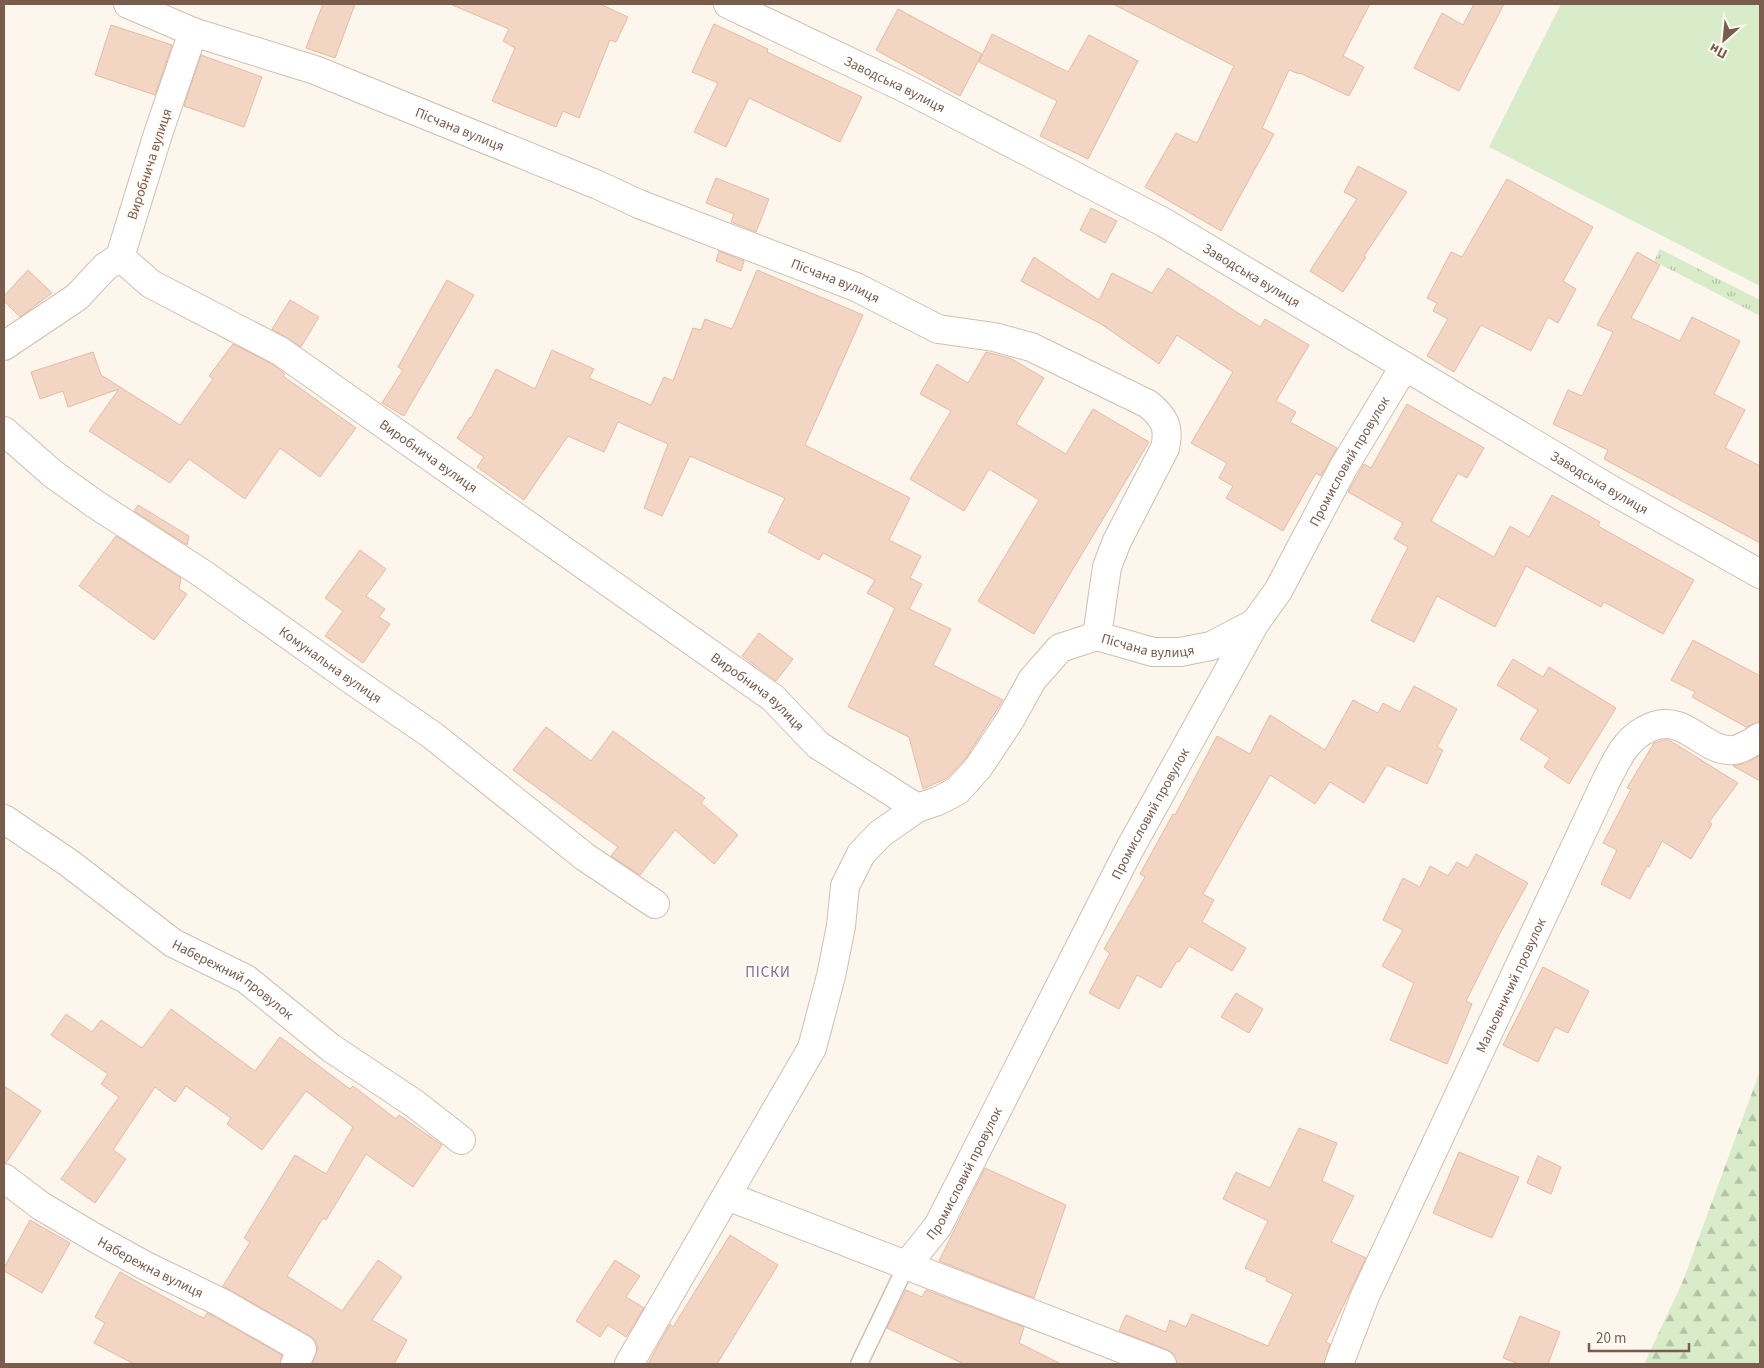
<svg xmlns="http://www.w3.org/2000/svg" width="1764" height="1368" font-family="'Source Sans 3',sans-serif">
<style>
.grass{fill:url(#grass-tufts)}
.forest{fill:url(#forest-firs)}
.pitch{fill:#d8ecc9}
.building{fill:#f3d5c3;stroke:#e6bba3}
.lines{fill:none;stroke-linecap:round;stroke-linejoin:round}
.lane-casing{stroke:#d1beb0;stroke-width:19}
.street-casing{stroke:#d1beb0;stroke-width:30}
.lane{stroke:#fff;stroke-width:16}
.street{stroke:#fff;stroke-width:28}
.labels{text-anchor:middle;stroke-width:4;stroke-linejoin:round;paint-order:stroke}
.street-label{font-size:14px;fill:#7a5c4d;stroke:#fffaf3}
.neighbourhood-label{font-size:15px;letter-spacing:1px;fill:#846695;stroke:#fffaf3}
</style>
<defs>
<pattern id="grass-tufts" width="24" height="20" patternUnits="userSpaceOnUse" patternTransform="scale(1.25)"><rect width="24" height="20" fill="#d8ecc9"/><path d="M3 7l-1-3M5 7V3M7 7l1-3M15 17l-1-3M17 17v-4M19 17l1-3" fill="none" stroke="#b4c2a5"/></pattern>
<pattern id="forest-firs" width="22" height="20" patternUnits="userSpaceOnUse" patternTransform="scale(1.25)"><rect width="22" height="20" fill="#d8ecc9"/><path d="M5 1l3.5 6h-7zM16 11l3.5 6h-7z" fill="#b4c2a5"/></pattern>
</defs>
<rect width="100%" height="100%" fill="#fdf6ec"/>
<polygon class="grass" points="1660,249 1760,300 1760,316 1654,261"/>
<polygon class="forest" points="1760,1071 1760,1364 1644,1364 1683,1281"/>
<polygon class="pitch" points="1561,4 1760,4 1760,286 1489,147"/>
<g class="building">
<polygon points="323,4 355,4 335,58 306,48"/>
<polygon points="450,4 600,4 628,17 616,42 610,40 579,118 563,111 556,127 492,101 515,48 503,41 509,29"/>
<polygon points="1113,4 1370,4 1343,56 1364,67 1349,96 1300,73 1299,74 1289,70 1262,128 1274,134 1221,231 1145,187 1176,133 1197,143 1234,66"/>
<polygon points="1474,4 1504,4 1459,91 1414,68 1442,13 1463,25"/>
<polygon points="898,9 982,54 960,96 876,50"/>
<polygon points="714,24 768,49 767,52 862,97 840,142 749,98 726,147 694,132 718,83 692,72"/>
<polygon points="111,25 172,45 155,95 95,75"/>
<polygon points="992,34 1068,72 1089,35 1138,61 1088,159 1040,136 1057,101 979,62"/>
<polygon points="201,55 262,77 244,127 184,106"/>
<polygon points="1358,166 1407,192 1364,256 1366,257 1343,292 1310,271 1357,199 1344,192"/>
<polygon points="716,178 769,199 756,232 731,222 734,214 706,203"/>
<polygon points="1507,179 1593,227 1563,281 1576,289 1558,323 1548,317 1531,351 1481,325 1454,372 1427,356 1448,319 1433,311 1437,303 1427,298 1451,252 1462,257"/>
<polygon points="1091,208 1117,221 1105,243 1080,230"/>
<polygon points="719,251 744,261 741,271 716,261"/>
<polygon points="1637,252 1660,265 1631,318 1680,341 1692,317 1740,341 1714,394 1745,410 1725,448 1760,466 1760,543 1604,459 1608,450 1553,424 1568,390 1582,396 1613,332 1597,325"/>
<polygon points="1034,257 1099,300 1112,273 1152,293 1168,268 1260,327 1265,319 1309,345 1276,401 1296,412 1290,422 1337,448 1321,476 1316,473 1283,531 1226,498 1233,486 1219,478 1227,463 1191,443 1233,372 1177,335 1159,364 1101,324 1021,281"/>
<polygon points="28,270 52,293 20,317 4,301 4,296"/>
<polygon points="757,270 863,315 805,445 910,498 889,540 921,556 910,578 922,584 909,609 951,629 933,665 1003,700 966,758 947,778 923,789 909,737 848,707 895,608 867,593 875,580 823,553 819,560 768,532 785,498 690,456 662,516 644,508 668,444 618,422 604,452 568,436 524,500 477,467 484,457 457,438 470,417 471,418 496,369 535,389 552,350 594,369 589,378 651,405 664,377 673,381 693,328 701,330 705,319 732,329"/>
<polygon points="447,280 474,295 404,416 382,403 403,370 398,367"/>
<polygon points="290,300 319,317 301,347 272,329"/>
<polygon points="233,344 272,364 285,374 283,376 356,428 320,477 280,448 245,499 189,459 170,483 89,431 119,389 68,407 63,391 40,399 31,372 93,352 101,375 180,425 213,379 209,376"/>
<polygon points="986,352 1010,358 1044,378 1016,424 1066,454 1093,409 1149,442 1034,634 978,601 1039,500 989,469 964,511 910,479 951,411 920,394 937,364 968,383"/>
<polygon points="1407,404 1484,448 1467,478 1458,473 1431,521 1494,557 1510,526 1529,537 1552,495 1600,522 1598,526 1694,580 1663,634 1604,602 1601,607 1526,566 1495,627 1437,596 1414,642 1371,621 1408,547 1394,539 1403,523 1348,492 1364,464 1371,468"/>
<polygon points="138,505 189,536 187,545 134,511"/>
<polygon points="116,536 181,578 179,589 187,594 154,640 79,586"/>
<polygon points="360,550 386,569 366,596 385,609 379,617 390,624 363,663 325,636 343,611 325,598"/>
<polygon points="759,633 793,659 776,681 742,656"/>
<polygon points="1693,640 1760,676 1760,722 1746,727 1692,697 1695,692 1671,680"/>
<polygon points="1513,659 1543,677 1549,667 1616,708 1569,784 1544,767 1550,758 1520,739 1538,710 1497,685"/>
<polygon points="1414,686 1457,709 1437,747 1443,750 1427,784 1387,765 1364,803 1330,782 1315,804 1270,775 1203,894 1214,900 1202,922 1246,948 1232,971 1189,946 1179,962 1177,961 1161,988 1137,975 1119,1009 1089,993 1110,953 1104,949 1145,877 1140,874 1173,814 1175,815 1217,736 1250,754 1270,715 1325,750 1353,700 1378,713 1383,703 1400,712"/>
<polygon points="546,727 591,761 613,731 705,798 701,803 738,835 714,864 675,830 640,875 611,856 618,847 513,770"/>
<polygon points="1664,740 1669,740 1738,783 1709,822 1712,824 1691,859 1662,841 1649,867 1647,866 1630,899 1601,884 1617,850 1603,843 1631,789 1627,788 1654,743"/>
<polygon points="1760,755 1760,781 1733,766 1746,763"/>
<polygon points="1476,854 1528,883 1499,935 1466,1001 1472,1004 1447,1064 1390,1040 1414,983 1382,966 1403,930 1383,920 1403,878 1420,887 1430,866 1448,876 1457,862 1468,868"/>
<polygon points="1543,967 1589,991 1568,1033 1555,1027 1538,1062 1503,1045"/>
<polygon points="1236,993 1263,1009 1249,1033 1221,1017"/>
<polygon points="171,1009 255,1071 280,1037 350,1089 353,1086 396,1119 399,1115 442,1145 413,1187 366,1154 326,1220 323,1218 287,1276 342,1311 378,1260 402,1277 372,1320 407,1340 394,1364 312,1364 318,1348 315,1341 310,1336 223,1286 250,1242 244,1238 295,1155 326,1174 353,1127 306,1091 262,1150 227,1124 231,1118 186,1086 175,1102 155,1087 113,1150 126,1159 95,1203 61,1179 119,1097 101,1084 108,1074 51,1035 66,1014 92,1032 101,1020 142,1048"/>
<polygon points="4,1086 41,1111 6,1163 4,1163"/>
<polygon points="1299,1128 1337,1143 1322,1181 1354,1196 1331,1242 1366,1258 1326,1342 1330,1344 1324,1364 1177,1364 1174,1355 1168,1350 1119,1331 1126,1315 1166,1332 1170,1320 1186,1327 1192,1314 1268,1346 1293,1294 1266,1281 1267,1278 1245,1268 1268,1221 1223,1199 1236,1172 1270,1188"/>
<polygon points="1459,1152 1519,1177 1492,1238 1433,1213"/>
<polygon points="1538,1156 1561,1167 1551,1194 1527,1183"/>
<polygon points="985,1168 1066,1205 1034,1298 939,1261"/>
<polygon points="30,1220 70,1243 42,1293 4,1271 4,1268"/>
<polygon points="730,1235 778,1265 717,1364 648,1364 670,1324 673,1327"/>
<polygon points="615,1260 640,1276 626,1297 644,1308 626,1337 608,1325 600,1337 576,1321"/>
<polygon points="120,1272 195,1314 204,1318 207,1313 215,1317 282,1355 280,1364 134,1364 94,1343 105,1323 95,1317"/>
<polygon points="906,1290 922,1297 926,1290 1024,1327 1019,1343 1061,1364 964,1364 887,1328"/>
<polygon points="1520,1316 1560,1332 1548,1364 1519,1364 1503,1358"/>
</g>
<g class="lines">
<defs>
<polyline id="lane" points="859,1364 906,1266"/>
<g id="street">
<path id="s1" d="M128 4 193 32 315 70 598 185 639 204 856 287 938 329 994 337 1031 347 1148 404C1164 417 1170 427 1165 448L1117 541 1107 567 1097 636 1153 652H1180L1211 646 1255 623"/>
<path id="s2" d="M728 4 907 89 1165 223 1615 492 1760 574"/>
<path id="s3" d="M193 32 158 134 120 257 151 284 280 351 773 698 818 745 917 808"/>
<polyline points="4,346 77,297 105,267 120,257"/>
<path id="s4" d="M4 431 53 474 95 504 203 574 352 680 432 735 585 857 655 904"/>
<path id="s5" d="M4 819 69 863 173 943 246 979 331 1048 415 1104 461 1140"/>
<path id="s6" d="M4 1178 41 1206 95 1238 144 1265 222 1303 302 1349 295 1364"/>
<polyline points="727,1196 1162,1364"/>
<path id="s7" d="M906 1266 938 1226 1128 852 1255 623 1278 591 1343 468 1404 367"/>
<polyline points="629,1364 812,1048 831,976 841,926 845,886 861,854 880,834 917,808 938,801 957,791 978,768 1010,720 1032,680 1060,648 1097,636"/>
<path id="s8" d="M1339 1364 1365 1296 1606 781C1612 770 1618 755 1627 745 1633 737 1642 731 1651 727 1686 713 1704 753 1733 750 1743 749 1752 742 1760 737"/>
</g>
</defs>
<use href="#lane" class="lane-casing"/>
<use href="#street" class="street-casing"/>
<use href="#lane" class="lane"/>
<use href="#street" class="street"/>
</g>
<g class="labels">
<g class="street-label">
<text dy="5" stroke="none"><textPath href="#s2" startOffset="185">Заводська вулиця</textPath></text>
<text dy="5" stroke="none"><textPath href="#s1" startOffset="355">Пісчана вулиця</textPath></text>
<text transform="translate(149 164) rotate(-72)" y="5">Виробнича вулиця</text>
<text dy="5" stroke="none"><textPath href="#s2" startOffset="590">Заводська вулиця</textPath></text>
<text dy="5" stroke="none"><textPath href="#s1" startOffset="760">Пісчана вулиця</textPath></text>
<text dy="5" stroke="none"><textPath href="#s3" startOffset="605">Виробнича вулиця</textPath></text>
<text dy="5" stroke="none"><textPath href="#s7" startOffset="920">Промисловий провулок</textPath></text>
<text dy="5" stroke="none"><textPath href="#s2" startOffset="995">Заводська вулиця</textPath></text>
<text dy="5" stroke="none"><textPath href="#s1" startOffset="1404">Пісчана вулиця</textPath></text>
<text dy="5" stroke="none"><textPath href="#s4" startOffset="402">Комунальна вулиця</textPath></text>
<text dy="5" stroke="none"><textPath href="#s3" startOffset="1010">Виробнича вулиця</textPath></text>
<text dy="5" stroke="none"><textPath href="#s7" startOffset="515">Промисловий провулок</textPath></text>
<text dy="5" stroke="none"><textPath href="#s5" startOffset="280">Набережний провулок</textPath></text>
<text dy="5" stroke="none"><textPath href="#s8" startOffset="416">Мальовничий провулок</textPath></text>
<text dy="5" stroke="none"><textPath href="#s7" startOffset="110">Промисловий провулок</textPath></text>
<text dy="5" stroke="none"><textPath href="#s6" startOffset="172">Набережна вулиця</textPath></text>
</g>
<g class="neighbourhood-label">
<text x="768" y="977">ПІСКИ</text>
</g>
</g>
<rect width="1764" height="1368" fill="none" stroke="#7a5c4d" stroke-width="10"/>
<g transform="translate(1724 40) rotate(207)" stroke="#fffaf3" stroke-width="4" paint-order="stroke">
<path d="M0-4L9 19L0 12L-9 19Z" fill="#7a5c4d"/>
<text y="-8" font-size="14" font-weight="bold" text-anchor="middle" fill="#7a5c4d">Пн</text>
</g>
<path d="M1589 1343v8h100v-8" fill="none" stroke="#7a5c4d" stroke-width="2.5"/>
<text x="1596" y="1343" font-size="15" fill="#7a5c4d" stroke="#fffaf3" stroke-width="4" paint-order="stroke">20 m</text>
</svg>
